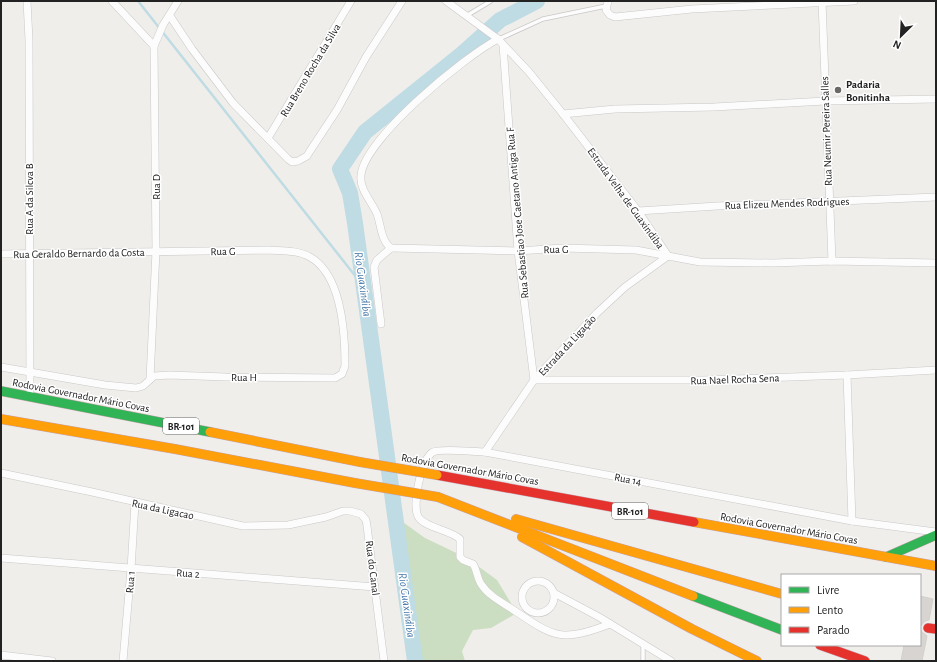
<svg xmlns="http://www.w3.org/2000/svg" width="937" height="662" font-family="'Alegreya Sans',sans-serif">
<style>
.forest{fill:#cbdec1}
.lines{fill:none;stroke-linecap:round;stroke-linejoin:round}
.stream{stroke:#bfdbe3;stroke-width:2.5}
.river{stroke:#bfdbe3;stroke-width:16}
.building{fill:#d7d4d2;stroke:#d3d0cc}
.lane-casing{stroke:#c9c8c7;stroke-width:5}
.street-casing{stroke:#c9c8c7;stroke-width:8}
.fast-casing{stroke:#c5a2ac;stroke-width:10}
.slow-casing{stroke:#c5a2ac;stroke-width:10}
.jam-casing{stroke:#c5a2ac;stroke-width:10}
.lane{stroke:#fdfcfc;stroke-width:3.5}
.street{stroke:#fdfcfc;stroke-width:7}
.fast{stroke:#30b455;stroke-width:9}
.slow{stroke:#ff9f0a;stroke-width:9}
.jam{stroke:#e5322d;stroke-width:9}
.slow-bridge-casing{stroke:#c5a2ac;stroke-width:10;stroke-linecap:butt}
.slow-bridge{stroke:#ff9f0a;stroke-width:9}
.poi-dot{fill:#6a6968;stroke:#fff;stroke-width:1.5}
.labels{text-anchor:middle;stroke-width:3;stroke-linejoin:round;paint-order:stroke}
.shield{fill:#fff;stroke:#646464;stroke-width:1}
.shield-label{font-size:10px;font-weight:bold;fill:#222}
.street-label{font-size:11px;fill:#222;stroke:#fff}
.poi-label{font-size:11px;font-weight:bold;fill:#222;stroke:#fff;text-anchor:start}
.water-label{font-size:12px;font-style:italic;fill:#4a7aab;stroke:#fff}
</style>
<rect width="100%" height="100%" fill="#f0eeeb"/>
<polygon class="forest" points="400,520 425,538 467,558 497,580 517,613 491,628 473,630 462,651 465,661 415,661 398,542"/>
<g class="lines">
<polyline class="stream" points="138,1 364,287"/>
<polyline class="river" points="415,661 355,223 350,193 340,169 365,132 462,54 500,20 537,1"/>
</g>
<polygon class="building" points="920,596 933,599 929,620 925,621 920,627 921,631 927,636 922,661 901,661 904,645 920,645"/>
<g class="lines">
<defs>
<g id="lane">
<polyline points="466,16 491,1"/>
<polyline points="499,39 543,19 606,6"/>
<polyline points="643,645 643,661"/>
</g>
<g id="street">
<polyline points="27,1 29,40 30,396"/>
<polyline points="112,1 154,46"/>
<polyline points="446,1 498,39 529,72 563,114 638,211 668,256"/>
<polyline points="608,1 606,10 610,15 615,17 692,9 854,1"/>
<polyline points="822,1 832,261"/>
<polyline points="170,16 192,49 233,103 288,159 292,162 298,161 307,156 310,151 337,110 366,57 402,1"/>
<path d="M498 39C464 57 365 138 361 175 359 189 372 202 377 214 381 225 381 241 391 248L518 251 562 248 636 250 700 262 773 263 832 261 936 263"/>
<polyline points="503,45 518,251 534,380"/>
<polyline points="563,114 615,109 714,107 825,101 936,99"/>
<polyline points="268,138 351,1"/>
<polyline points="638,211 717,206 936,197"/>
<path d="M1 254 268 250C281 251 298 250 310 257 342 275 345 333 345 366L342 374 335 378 226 377 169 375 154 376 143 386 136 388 105 385 1 367"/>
<polyline points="381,324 374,267 377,260 391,248"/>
<polyline points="847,375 852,521"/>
<polyline points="150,379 156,251 154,46 163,25 178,1"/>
<polyline points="534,380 704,380 847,375 936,370"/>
<polyline points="485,452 534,380 549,364 597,313 625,287 668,256"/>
<polyline points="1,473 92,492 243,526 288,525 326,517 343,511 350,511 361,514 366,520 367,526 384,661"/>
<polyline points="1,558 375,587"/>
<circle cx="538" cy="597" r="16"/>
<polyline points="554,593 599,617 671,661"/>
<path d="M610 624C560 643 554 637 512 609 501 602 488 595 481 584 477 578 477 570 473 564L463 560 460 557V539C450 530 427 528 419 518 411 507 421 459 433 452 441 448 474 452 485 452L852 521 936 532"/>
<polyline points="1,655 52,661"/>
<polyline points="123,661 131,569 135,503"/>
</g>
<g id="fast">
<polyline points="1,391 210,432"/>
<polyline points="886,557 936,535"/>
<polyline points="693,596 782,630"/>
</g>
<g id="slow">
<polyline points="1,419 175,449 355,483"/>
<polyline points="210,432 360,462"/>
<polyline points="438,497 693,596"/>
<polyline points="516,519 782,594"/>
<polyline points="694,522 936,566"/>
<polyline points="522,537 692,629 757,661"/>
</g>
<g id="jam">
<polyline points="437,475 694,522"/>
<polyline points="928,628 936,629"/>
<polyline points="820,645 865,661"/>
</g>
</defs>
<use href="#lane" class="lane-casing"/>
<use href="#street" class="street-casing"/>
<use href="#fast" class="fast-casing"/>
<use href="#slow" class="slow-casing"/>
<use href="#jam" class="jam-casing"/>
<use href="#lane" class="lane"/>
<use href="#street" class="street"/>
<use href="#fast" class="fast"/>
<use href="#slow" class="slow"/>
<use href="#jam" class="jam"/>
<defs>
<g id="slow-bridge">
<polyline points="360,462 437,475"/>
<polyline points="355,483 438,497"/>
</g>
</defs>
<use href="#slow-bridge" class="slow-bridge-casing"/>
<use href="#slow-bridge" class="slow-bridge"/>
</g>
<circle class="poi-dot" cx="838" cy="90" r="4"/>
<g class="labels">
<g class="shield">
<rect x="163" y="418" width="36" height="16" rx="3"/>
<rect x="612" y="503" width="36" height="16" rx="3"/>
</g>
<g class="shield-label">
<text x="181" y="430">BR-101</text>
<text x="630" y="515">BR-101</text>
</g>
<g class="street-label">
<text transform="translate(310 70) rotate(-59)" y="4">Rua Breno Rocha da Silva</text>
<text transform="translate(826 131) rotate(-92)" y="4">Rua Neumir Pereira Salles</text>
<text transform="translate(156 187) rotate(-90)" y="4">Rua D</text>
<text transform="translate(626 198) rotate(54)" y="4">Estrada Velha de Guaxindiba</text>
<text transform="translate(29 199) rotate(-90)" y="4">Rua A da Silcva B</text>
<text transform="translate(787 203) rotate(-2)" y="4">Rua Elizeu Mendes Rodrigues</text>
<text transform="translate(517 213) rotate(-95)" y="4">Rua Sebastiao Jose Caetano Antiga Rua F</text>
<text transform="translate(556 249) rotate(-1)" y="4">Rua G</text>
<text transform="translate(223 251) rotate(-1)" y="4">Rua G</text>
<text transform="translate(79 253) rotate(-1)" y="4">Rua Geraldo Bernardo da Costa</text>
<text transform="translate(567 345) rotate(-47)" y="4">Estrada da Ligação</text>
<text x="244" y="381">Rua H</text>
<text transform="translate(735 379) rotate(-2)" y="4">Rua Nael Rocha Sena</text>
<text transform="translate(81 395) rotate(11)" y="4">Rodovia Governador Mário Covas</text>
<text transform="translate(470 469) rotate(10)" y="4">Rodovia Governador Mário Covas</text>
<text transform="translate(628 479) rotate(11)" y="4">Rua 14</text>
<text transform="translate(163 509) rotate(12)" y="4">Rua da Ligacao</text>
<text transform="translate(789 528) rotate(10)" y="4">Rodovia Governador Mário Covas</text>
<text transform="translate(373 568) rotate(83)" y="4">Rua do Canal</text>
<text transform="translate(188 573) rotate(4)" y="4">Rua 2</text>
<text transform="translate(130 582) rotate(-85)" y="4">Rua 1</text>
</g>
<g class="poi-label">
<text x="846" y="88">Padaria<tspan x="846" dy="13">Bonitinha</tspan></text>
</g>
<g class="water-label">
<text transform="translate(363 284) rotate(82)" y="4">Rio Guaxindiba</text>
<text transform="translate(407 605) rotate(82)" y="4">Rio Guaxindiba</text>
</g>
</g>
<rect width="937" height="662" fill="none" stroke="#222222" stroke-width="4"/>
<rect x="781" y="574" width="140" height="72" fill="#ffffff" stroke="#a7a7a7"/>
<rect x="789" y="587" width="20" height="6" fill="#30b455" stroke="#a7a7a7"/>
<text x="817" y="594" font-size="12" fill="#222222">Livre</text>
<rect x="789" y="607" width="20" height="6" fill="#ff9f0a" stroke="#a7a7a7"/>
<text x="817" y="614" font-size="12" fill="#222222">Lento</text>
<rect x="789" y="627" width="20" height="6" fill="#e5322d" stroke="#a7a7a7"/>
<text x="817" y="634" font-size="12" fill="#222222">Parado</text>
<g transform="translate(901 36) rotate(204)" stroke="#ffffff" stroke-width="3" paint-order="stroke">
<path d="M0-3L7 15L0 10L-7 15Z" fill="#222222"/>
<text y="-6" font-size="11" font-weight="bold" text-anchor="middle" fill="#222222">N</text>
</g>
</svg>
